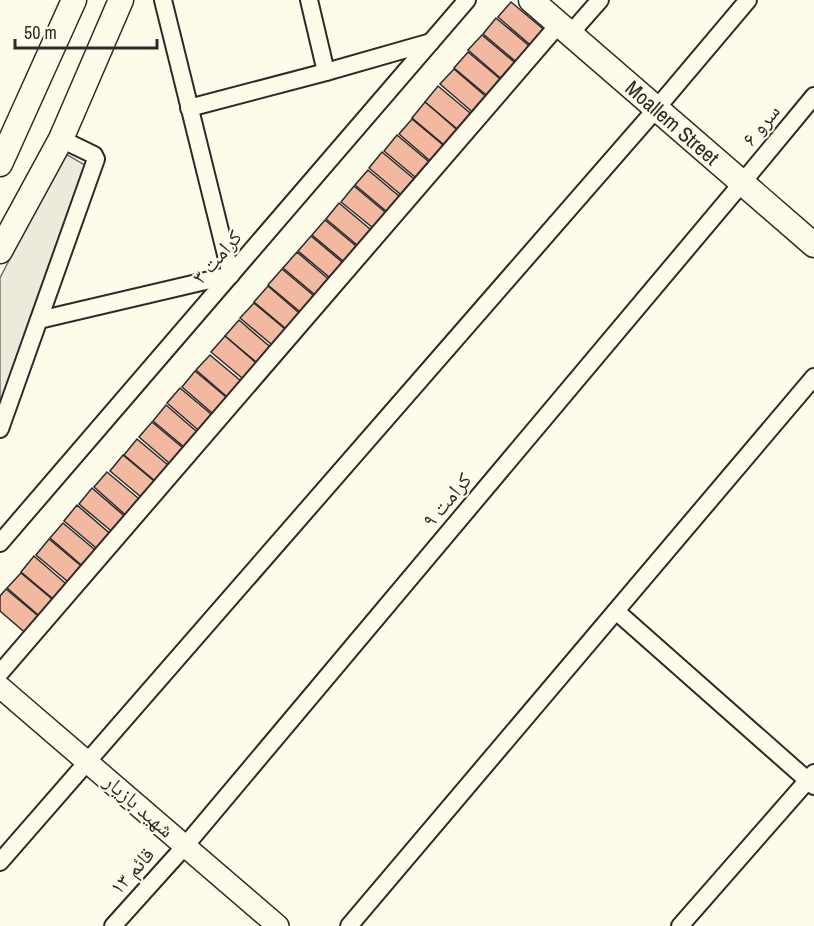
<svg xmlns="http://www.w3.org/2000/svg" width="814" height="926" font-family="'Archivo Narrow','Noto Naskh Arabic',sans-serif">
<style>
.green{fill:#ecebdb;stroke:#74746e;stroke-width:1.5}
.building{fill:#f2b8a0;stroke:#2b2b2b;stroke-width:1.5}
.lines{fill:none;stroke-linecap:round;stroke-linejoin:round}
.minor-casing{stroke:#2b2b2b;stroke-width:20}
.tertiary-casing{stroke:#2b2b2b;stroke-width:24}
.secondary-casing{stroke:#2b2b2b;stroke-width:27}
.minor{stroke:#fdfbea;stroke-width:16}
.tertiary{stroke:#fdfbea;stroke-width:21}
.secondary{stroke:#fdfbea;stroke-width:24}
.labels{text-anchor:middle;stroke-width:4.5;stroke-linejoin:round;paint-order:stroke}
.street-label{font-size:21px;fill:#2b2b2b;stroke:#fdfbea}
</style>
<rect width="100%" height="100%" fill="#fdfbea"/>
<polygon class="green" points="64,153 85,165 0,403 0,278"/>
<g class="building">
<polygon points="511,2 548,33 535,49 498,17"/>
<polygon points="496,18 533,49 520,65 483,34"/>
<polygon points="482,35 519,66 505,82 468,50"/>
<polygon points="468,52 505,83 491,99 454,68"/>
<polygon points="454,69 490,100 477,116 440,84"/>
<polygon points="438,86 475,117 462,133 425,102"/>
<polygon points="425,102 462,134 449,149 412,118"/>
<polygon points="412,119 449,150 435,165 399,134"/>
<polygon points="397,135 434,166 421,182 384,151"/>
<polygon points="382,152 419,183 406,199 369,168"/>
<polygon points="368,170 405,201 392,216 355,185"/>
<polygon points="354,186 391,217 378,232 341,202"/>
<polygon points="339,203 376,234 363,250 326,219"/>
<polygon points="325,220 362,251 349,266 312,235"/>
<polygon points="311,236 348,267 335,282 298,251"/>
<polygon points="297,252 333,283 320,299 283,268"/>
<polygon points="282,269 319,300 305,316 268,285"/>
<polygon points="268,286 305,318 291,333 254,302"/>
<polygon points="254,303 291,334 277,349 240,318"/>
<polygon points="239,320 275,351 262,367 225,336"/>
<polygon points="225,336 262,368 248,383 211,352"/>
<polygon points="210,355 247,386 233,402 196,370"/>
<polygon points="195,371 232,402 218,418 182,387"/>
<polygon points="180,388 217,419 204,435 167,403"/>
<polygon points="166,405 203,437 190,452 153,421"/>
<polygon points="152,422 189,453 176,469 139,437"/>
<polygon points="137,439 174,470 161,486 124,455"/>
<polygon points="123,455 160,486 147,502 110,471"/>
<polygon points="107,472 144,503 130,519 94,487"/>
<polygon points="92,488 129,520 116,535 79,504"/>
<polygon points="77,505 114,537 101,552 64,521"/>
<polygon points="63,523 100,554 87,570 50,538"/>
<polygon points="49,539 86,570 73,586 36,555"/>
<polygon points="34,556 71,588 58,603 21,572"/>
<polygon points="21,573 58,604 44,620 7,588"/>
<polygon points="6,589 43,620 29,636 0,611 0,596"/>
</g>
<g class="lines">
<defs>
<g id="minor">
<polyline points="309,0 326,72"/>
<polyline points="570,34 600,0"/>
<polyline points="189,108 326,72 431,42"/>
<polyline points="39,320 231,275 163,0"/>
<polyline points="0,429 96,159 94,155 61,139"/>
<polyline points="0,543 467,0"/>
<polyline points="616,611 814,786"/>
<polyline points="0,673 559,24"/>
<polyline points="0,862 656,109 748,0"/>
<polyline points="113,926 185,846 742,183 814,96"/>
<polyline points="349,926 814,377"/>
<polyline points="680,926 814,773"/>
</g>
<polyline id="tertiary" points="0,687 278,926"/>
<g id="secondary">
<polyline points="531,0 814,245"/>
<polyline points="0,164 74,0"/>
<polyline points="0,251 61,139 121,0"/>
</g>
</defs>
<use href="#minor" class="minor-casing"/>
<use href="#tertiary" class="tertiary-casing"/>
<use href="#secondary" class="secondary-casing"/>
<use href="#minor" class="minor"/>
<use href="#tertiary" class="tertiary"/>
<use href="#secondary" class="secondary"/>
</g>
<g class="labels">
<g class="street-label">
<text transform="translate(672 123) rotate(41)" y="7">Moallem Street</text>
<text transform="translate(761 125) rotate(-51)" y="7">سرو ۶</text>
<text transform="translate(217 257) rotate(-49)" y="7">کرامت ۳</text>
<text transform="translate(447 500) rotate(-50)" y="7">کرامت ۹</text>
<text transform="translate(139 806) rotate(41)" y="7">شهید بازیار</text>
<text transform="translate(132 871) rotate(-48)" y="7">قائم ۱۳</text>
</g>
</g>
<path d="M15 39v9h142v-9" fill="none" stroke="#2b2b2b" stroke-width="3"/>
<text x="24" y="39" font-size="18" fill="#2b2b2b" stroke="#fdfbea" stroke-width="4.5" paint-order="stroke">50 m</text>
</svg>
